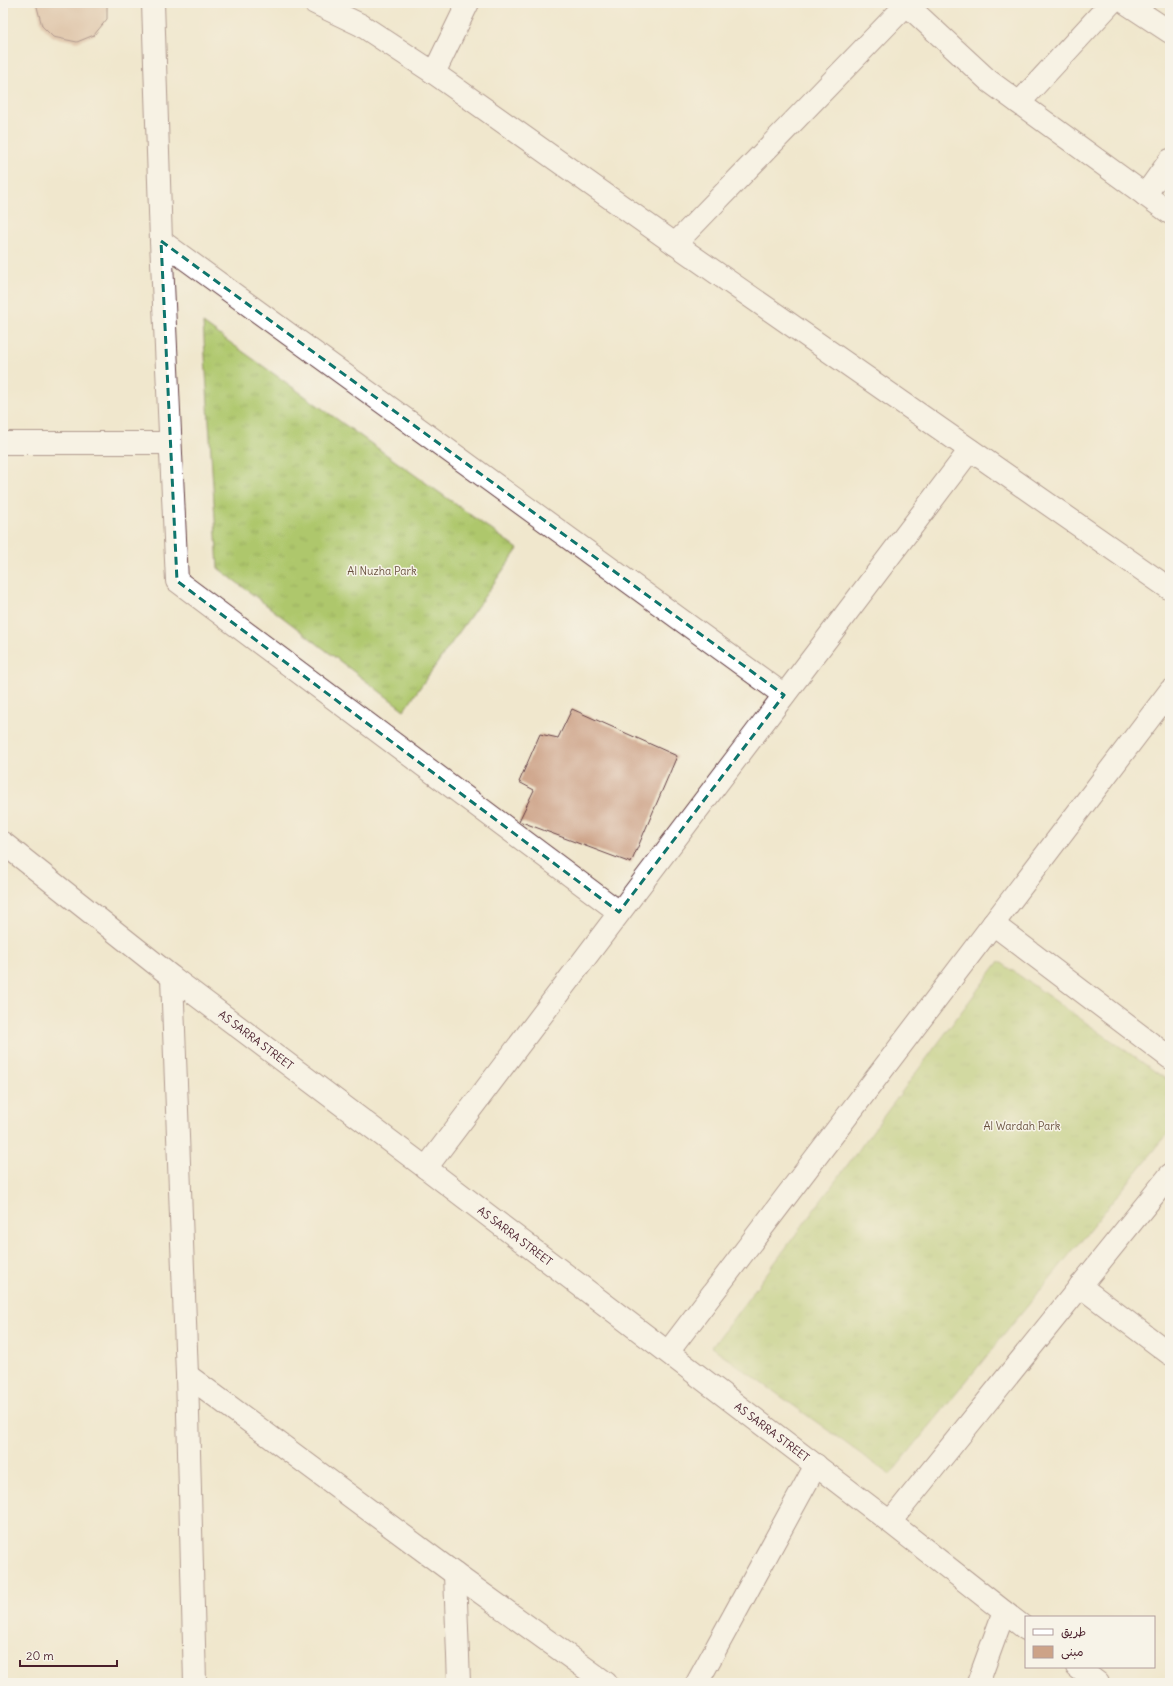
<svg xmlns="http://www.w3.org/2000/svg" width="1173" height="1686" font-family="Delius,'Playpen Sans Arabic',sans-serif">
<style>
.grass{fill:url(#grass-tufts);stroke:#7c734c}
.building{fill:#cda388}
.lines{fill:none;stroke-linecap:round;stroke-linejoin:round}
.minor-casing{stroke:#633d43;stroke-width:24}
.minor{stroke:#fff;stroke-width:22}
.marked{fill:none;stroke:#0f766e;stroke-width:3;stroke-dasharray:8 5;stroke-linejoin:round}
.labels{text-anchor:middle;stroke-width:3;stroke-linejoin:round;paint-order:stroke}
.park-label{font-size:11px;fill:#68513e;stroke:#f7f3e8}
.street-label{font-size:11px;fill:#4a1f2b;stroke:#f7f3e8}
</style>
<defs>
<pattern id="grass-tufts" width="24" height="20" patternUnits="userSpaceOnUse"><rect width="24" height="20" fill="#aec76c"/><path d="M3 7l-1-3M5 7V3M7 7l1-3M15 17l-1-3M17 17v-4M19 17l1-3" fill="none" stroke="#97aa5e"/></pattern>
</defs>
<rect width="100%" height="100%" fill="#f7f3e8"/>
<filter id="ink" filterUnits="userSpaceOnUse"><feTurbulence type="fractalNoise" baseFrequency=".025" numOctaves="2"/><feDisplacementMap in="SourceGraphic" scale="8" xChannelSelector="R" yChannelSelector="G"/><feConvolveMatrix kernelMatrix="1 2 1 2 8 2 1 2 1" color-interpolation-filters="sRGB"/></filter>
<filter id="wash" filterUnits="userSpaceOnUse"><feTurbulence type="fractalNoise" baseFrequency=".012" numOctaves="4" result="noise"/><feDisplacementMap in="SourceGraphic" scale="16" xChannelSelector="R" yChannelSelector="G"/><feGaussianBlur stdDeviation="0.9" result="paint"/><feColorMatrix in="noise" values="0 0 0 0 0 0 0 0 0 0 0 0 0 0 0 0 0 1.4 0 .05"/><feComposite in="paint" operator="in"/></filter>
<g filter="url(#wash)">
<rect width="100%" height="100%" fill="#f0e7cd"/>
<g class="grass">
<polygon points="203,323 518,549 404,710 218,568"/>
<polygon points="999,961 1170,1082 1170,1131 890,1475 712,1347"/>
</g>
<g id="blocks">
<g class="building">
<polygon points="36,3 107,3 107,19 94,35 77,42 53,37 42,26"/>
<polygon points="572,709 677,756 631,863 519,821 534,790 519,782 540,734 558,738"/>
</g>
</g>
</g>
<g filter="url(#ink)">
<use href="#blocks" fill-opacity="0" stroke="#633d43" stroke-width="1"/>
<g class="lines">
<defs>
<g id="minor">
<polyline points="153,3 161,241 177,581 619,912"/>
<polyline points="315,3 361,25 434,73 675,244 1170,589"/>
<polyline points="1126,3 1170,32"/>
<polyline points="907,5 989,81 1170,213"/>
<polyline points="434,73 468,3"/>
<polyline points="1019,103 1111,3"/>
<polyline points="1145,195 1170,160"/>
<polyline points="161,241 784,695"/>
<polyline points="675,244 908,3"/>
<polyline points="3,443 170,443"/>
<polyline points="3,843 172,977 426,1168 890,1522 1026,1629"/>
<polyline points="993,924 1170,1058"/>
<polyline points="172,977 187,1375 195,1683"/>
<polyline points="426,1168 970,450"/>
<polyline points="1080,1286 1170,1354"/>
<polyline points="668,1352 1170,691"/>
<polyline points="187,1375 455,1574 606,1683"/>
<polyline points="890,1522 1170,1175"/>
<polyline points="455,1574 459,1683"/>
<polyline points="1077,1667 1098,1683"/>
<polyline points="697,1683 816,1465"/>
<polyline points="978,1683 1004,1612"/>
</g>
</defs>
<use href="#minor" class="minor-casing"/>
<use href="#minor" class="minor"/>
</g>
</g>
<path d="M0 0H1173V1686H0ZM161 241 784 695 619 912 177 581Z" fill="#f0e7cd" fill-opacity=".55" fill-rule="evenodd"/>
<path class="marked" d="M161 241 784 695 619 912 177 581Z"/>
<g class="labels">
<g class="park-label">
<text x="382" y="575">Al Nuzha Park</text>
<text x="1022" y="1130">Al Wardah Park</text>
</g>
<g class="street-label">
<text transform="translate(256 1040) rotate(37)" y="4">AS SARRA STREET</text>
<text transform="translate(515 1236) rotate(37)" y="4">AS SARRA STREET</text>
<text transform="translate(772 1432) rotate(37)" y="4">AS SARRA STREET</text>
</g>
</g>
<rect width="1173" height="1686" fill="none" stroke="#f7f3e8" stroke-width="16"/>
<rect x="1025" y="1616" width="130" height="52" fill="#f7f3e8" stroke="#b29e9c"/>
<rect x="1033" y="1629" width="20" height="6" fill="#ffffff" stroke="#b29e9c"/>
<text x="1061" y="1636" font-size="12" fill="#4a1f2b">طريق</text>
<rect x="1033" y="1646" width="20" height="12" fill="#cda388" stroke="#b29e9c"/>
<text x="1061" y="1656" font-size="12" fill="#4a1f2b">مبنى</text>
<path d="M20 1660v6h97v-6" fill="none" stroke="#4a1f2b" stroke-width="2"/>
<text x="26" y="1660" font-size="12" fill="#4a1f2b" stroke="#f7f3e8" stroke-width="3" paint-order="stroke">20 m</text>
</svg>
